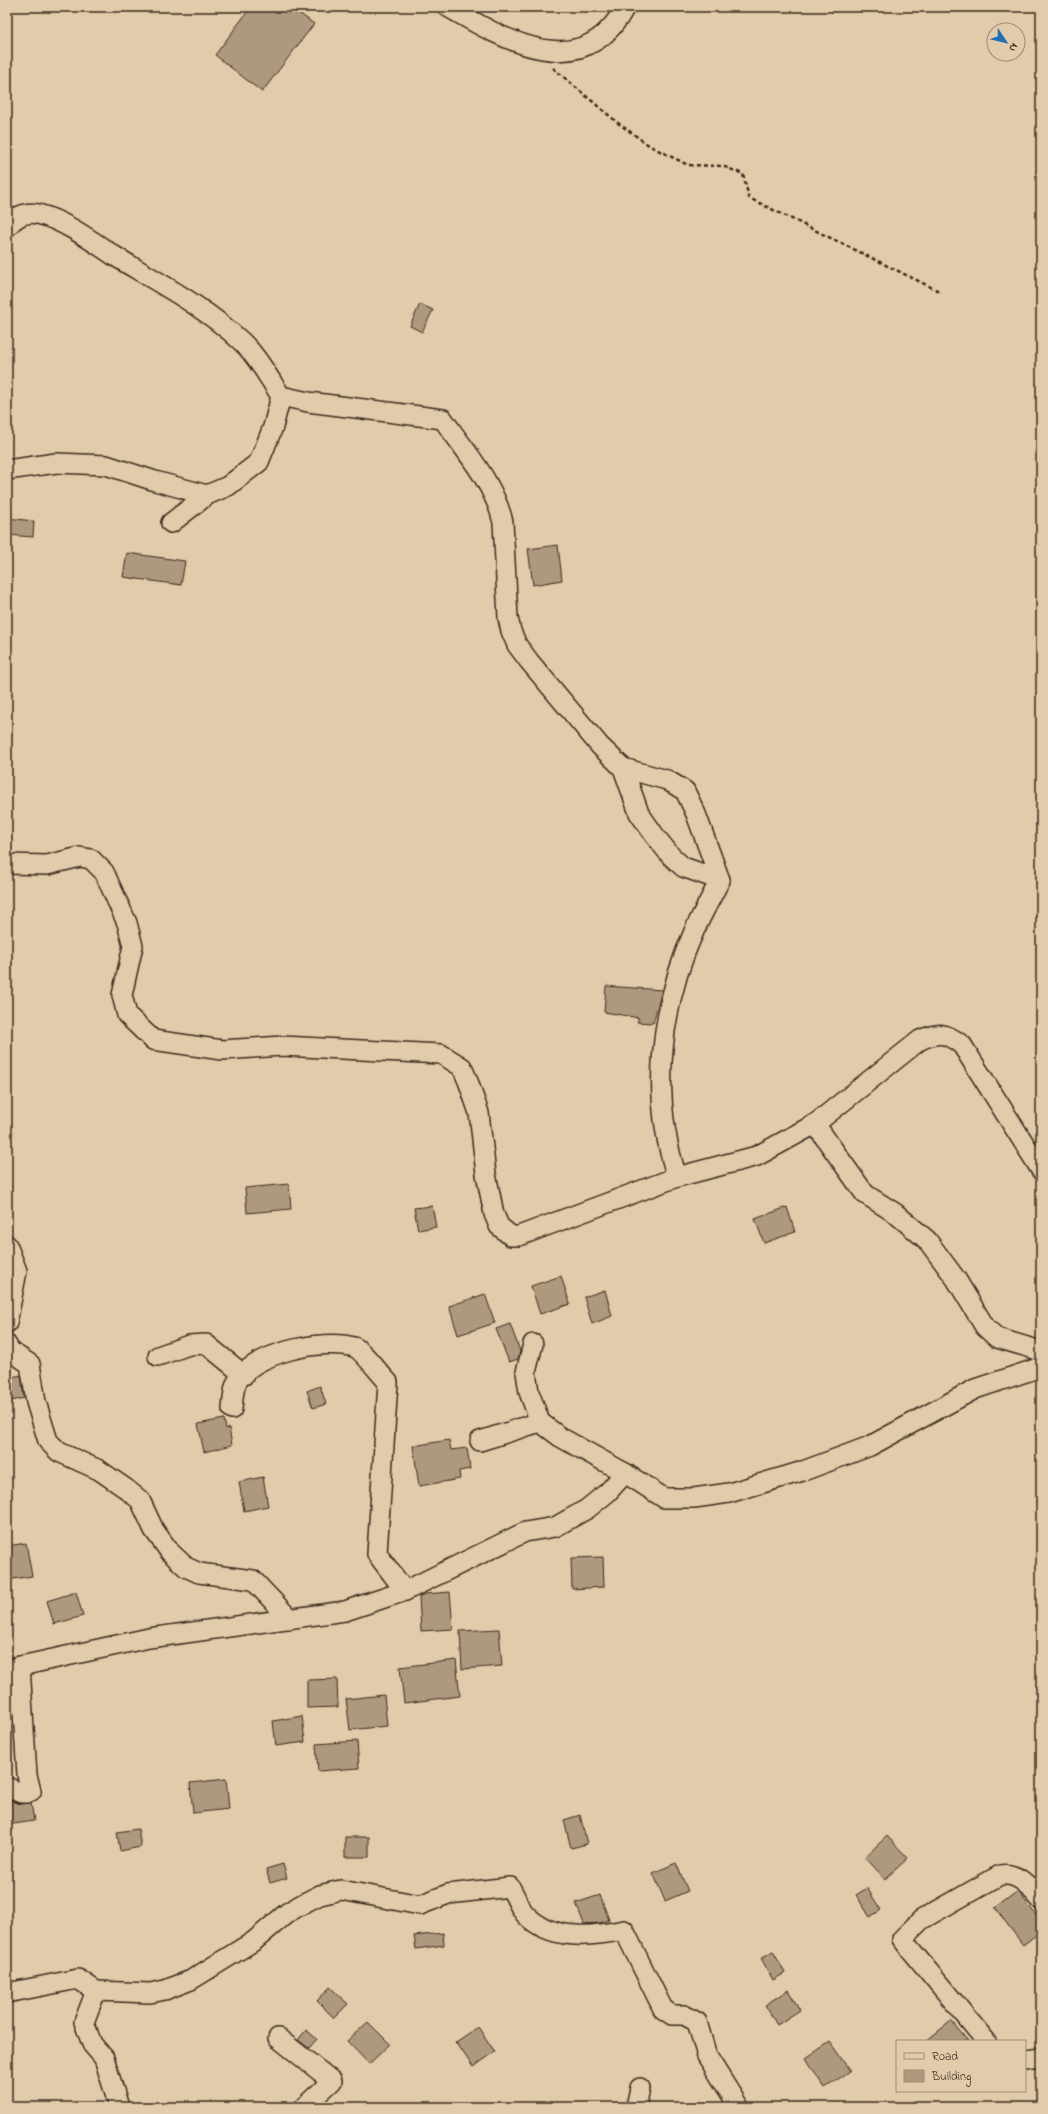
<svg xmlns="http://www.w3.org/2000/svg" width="1048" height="2114" font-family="'Indie Flower',sans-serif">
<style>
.building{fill:#ae997f;stroke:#3b2a1e}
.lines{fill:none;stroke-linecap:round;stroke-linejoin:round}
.street-casing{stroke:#3b2a1e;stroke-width:22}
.path{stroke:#3b2a1e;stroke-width:2.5;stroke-dasharray:4 3;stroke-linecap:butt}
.street{stroke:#e1cbaa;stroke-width:19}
</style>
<rect width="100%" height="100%" fill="#e1cbaa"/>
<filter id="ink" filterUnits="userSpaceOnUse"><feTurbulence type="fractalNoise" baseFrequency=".025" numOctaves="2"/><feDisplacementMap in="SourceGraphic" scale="8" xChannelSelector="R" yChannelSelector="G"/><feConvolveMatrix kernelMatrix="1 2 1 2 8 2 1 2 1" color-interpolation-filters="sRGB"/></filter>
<g filter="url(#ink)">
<g class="building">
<polygon points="251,7 291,7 314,24 262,92 215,55"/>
<polygon points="420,304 433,310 422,332 410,326"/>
<polygon points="7,518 34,521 33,537 7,535"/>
<polygon points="558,545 562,580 533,585 528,549"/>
<polygon points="127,553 185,561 181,585 123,577"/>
<polygon points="606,986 662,990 653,1023 637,1022 639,1018 604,1012"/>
<polygon points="289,1184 291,1209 247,1213 245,1188"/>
<polygon points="432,1206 436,1227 418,1230 414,1208"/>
<polygon points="787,1207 795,1232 764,1243 755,1219"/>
<polygon points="561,1276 570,1304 540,1314 531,1286"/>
<polygon points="605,1290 612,1316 592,1324 584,1297"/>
<polygon points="485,1294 495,1323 458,1335 449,1306"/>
<polygon points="510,1324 520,1351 518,1359 509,1362 496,1329"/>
<polygon points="21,1375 24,1398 7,1402 7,1378"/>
<polygon points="320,1386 326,1404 313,1408 307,1391"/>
<polygon points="224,1419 226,1429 229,1428 232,1445 204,1452 198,1424"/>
<polygon points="449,1440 451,1450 467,1448 470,1469 459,1471 460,1479 419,1486 413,1446"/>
<polygon points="263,1477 268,1506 244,1511 239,1482"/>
<polygon points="26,1543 32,1576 7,1580 7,1546"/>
<polygon points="603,1557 604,1587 572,1589 571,1558"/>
<polygon points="76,1592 83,1616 54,1624 47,1601"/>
<polygon points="450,1592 453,1629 421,1631 419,1597 425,1594"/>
<polygon points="499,1629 502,1666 462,1669 460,1631"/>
<polygon points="456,1660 460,1696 404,1703 400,1667"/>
<polygon points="337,1679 338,1707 307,1708 307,1680"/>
<polygon points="384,1695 387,1726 350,1730 346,1699"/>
<polygon points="302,1716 305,1742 276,1746 273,1721"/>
<polygon points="357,1741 359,1768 318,1771 316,1744"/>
<polygon points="226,1779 229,1809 193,1813 190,1783"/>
<polygon points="10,1800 21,1804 31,1803 34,1821 7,1825 7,1801"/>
<polygon points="580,1815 587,1844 571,1848 564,1820"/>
<polygon points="138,1829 141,1847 120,1851 117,1832"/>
<polygon points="887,1836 908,1858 885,1879 865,1857"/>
<rect x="345" y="1837" width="24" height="20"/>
<polygon points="676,1863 688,1891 665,1901 653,1873"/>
<polygon points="283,1864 287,1878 270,1883 266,1869"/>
<polygon points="867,1888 881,1910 870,1917 856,1895"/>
<polygon points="1018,1891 1041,1922 1041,1931 1023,1945 995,1908"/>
<polygon points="600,1895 609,1920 599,1923 584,1924 576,1903"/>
<polygon points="443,1933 444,1945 416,1949 414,1936"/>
<polygon points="773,1951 785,1973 773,1980 761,1958"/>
<polygon points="330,1987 348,2004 334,2018 317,2001"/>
<polygon points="788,1990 800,2010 777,2025 765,2005"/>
<polygon points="951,2021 968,2041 926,2041"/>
<polygon points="368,2022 390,2044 369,2064 347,2041"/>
<polygon points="478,2027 495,2052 473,2067 456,2042"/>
<polygon points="306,2030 317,2039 309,2048 298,2040"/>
<polygon points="830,2042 850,2071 825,2088 806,2058"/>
</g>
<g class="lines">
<defs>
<g id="street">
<path d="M448 7C504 40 583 86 625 7"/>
<path d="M7 227C15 217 25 211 38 214 63 220 92 241 113 255 157 282 204 306 242 342 258 357 268 377 281 396L308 402 443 419C465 451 494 483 503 522L508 618 511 631 517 645 529 661 600 746 623 768 667 780 685 791 696 814 720 880C712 896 703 912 695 929 660 1006 650 1096 677 1177L757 1156 815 1124 865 1194 895 1213 927 1240 956 1279 985 1327 997 1338 1041 1351"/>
<polyline points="7,470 56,463 106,465 155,481 207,495"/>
<polyline points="171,523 207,495 228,486 259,462 273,427 281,396"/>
<polyline points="623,768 639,813 655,836 671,856 683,867 720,880"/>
<polyline points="7,864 47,865 80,857 91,859 104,872 127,923 133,946 122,995 127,1015 153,1040 222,1050 282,1046 441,1054 462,1067 468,1081 479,1113 486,1174 494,1214 499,1226 511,1236 519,1236 677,1177"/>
<path d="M815 1124 920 1040C939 1032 945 1032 962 1045L1041 1170"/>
<polyline points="7,1245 17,1271 7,1323"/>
<polyline points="533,1344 526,1372 529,1392 540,1422"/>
<polyline points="7,1345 10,1351 30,1364 36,1402 48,1441 59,1452 99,1470 125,1488 140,1500 154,1530 170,1552 186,1567 199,1573 253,1580 290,1619"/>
<polyline points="158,1356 189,1345 206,1344 244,1375"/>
<path d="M232 1409C233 1401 233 1391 236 1384 249 1353 324 1338 354 1347 362 1350 381 1375 388 1382L377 1554 405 1591"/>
<polyline points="480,1441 540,1422 560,1437 625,1473 664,1498 694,1498 729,1493 803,1471 870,1446 975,1389 1041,1367"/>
<polyline points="7,1669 149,1638 345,1611 405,1591 525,1532 555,1527 587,1509 608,1492 625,1473"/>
<polyline points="7,1787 21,1793 28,1793 31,1791 27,1775 20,1666"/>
<polyline points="96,1991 84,2022 92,2044 104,2058 119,2107"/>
<path d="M7 1993 78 1979 96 1991 150 1993 165 1990 191 1980 254 1941 287 1913 304 1903 320 1895 341 1890 420 1905 448 1894 510 1887C515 1895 519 1907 525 1914 550 1941 591 1937 624 1930L663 2009 672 2015H684L697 2022 707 2056 739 2107"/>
<polyline points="278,2038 332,2081 304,2107"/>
<path d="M986 2041 902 1939 921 1920 1000 1875C1019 1872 1029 1887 1041 1900"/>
<polyline points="1025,2060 1041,2058"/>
<polyline points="636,2107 640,2088"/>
</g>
</defs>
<use href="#street" class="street-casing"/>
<polyline class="path" points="553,68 618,123 650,146 688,165 722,166 743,174 749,198 941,292"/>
<use href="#street" class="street"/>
</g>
</g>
<rect width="1048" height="2114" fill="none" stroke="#e1cbaa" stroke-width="24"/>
<rect x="12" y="12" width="1024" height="2090" fill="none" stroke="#3b2a1e" stroke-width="1.5" filter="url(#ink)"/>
<rect x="896" y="2040" width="130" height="52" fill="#e1cbaa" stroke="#9f8b72"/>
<rect x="904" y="2053" width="20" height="6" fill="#e1cbaa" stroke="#9f8b72"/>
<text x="932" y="2060" font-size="12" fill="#3b2a1e">Road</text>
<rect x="904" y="2070" width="20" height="12" fill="#ae997f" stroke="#9f8b72"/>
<text x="932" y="2080" font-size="12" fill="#3b2a1e">Building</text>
<g transform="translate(1006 42) rotate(125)"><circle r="19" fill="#e1cbaa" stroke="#9f8b72"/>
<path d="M0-3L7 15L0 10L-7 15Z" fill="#1f6fb2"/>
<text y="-6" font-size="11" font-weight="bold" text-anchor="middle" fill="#3b2a1e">N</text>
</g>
</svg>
